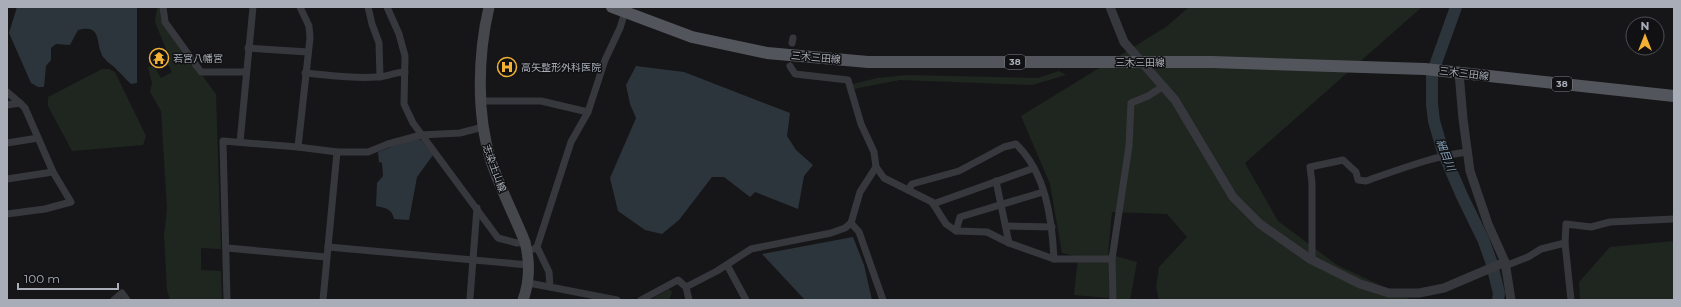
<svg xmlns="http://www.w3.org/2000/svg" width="1681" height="307" font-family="Montserrat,'Noto Sans JP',sans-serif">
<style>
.green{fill:#1e261f}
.water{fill:#2c353c}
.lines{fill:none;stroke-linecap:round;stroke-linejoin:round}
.river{stroke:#2c353c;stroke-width:12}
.minor{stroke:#37383d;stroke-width:7}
.tertiary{stroke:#37383d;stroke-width:9}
.secondary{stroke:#45474d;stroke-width:11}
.primary{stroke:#53555c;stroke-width:12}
.labels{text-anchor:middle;stroke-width:3;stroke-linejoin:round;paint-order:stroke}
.shield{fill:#111113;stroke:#7b7e86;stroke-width:1}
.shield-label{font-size:9px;font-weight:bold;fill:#a8adb8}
.street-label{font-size:10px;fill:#a8adb8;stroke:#111113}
.poi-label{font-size:10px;fill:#a8adb8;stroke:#111113;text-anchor:start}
.water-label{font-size:11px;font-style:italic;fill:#7f9bb3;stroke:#111113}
</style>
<rect width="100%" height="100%" fill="#161618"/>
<g class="green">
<polygon points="157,7 160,7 161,20 216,94 221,249 201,248 201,270 221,271 222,300 170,300 167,290 164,236 167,209 161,111 150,92 152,83 148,67 154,66 161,78 172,72 165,59 168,54 155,22"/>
<polygon points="1189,7 1422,7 1245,163 1278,221 1337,265 1412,300 1159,300 1156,287 1159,267 1187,237 1167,214 1112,212 1108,254 1137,262 1130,300 1074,295 1078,257 1062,253 1050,184 1021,116 1166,27"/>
<polygon points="102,69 109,69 115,72 146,136 143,145 72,151 48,106 48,97"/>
<polygon points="1059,71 1066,75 1032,85 900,80 854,89 853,84 877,78 906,75 1038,78"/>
<polygon points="1674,241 1674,300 1580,300 1579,282 1610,247"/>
<polygon points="669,289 672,292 669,300 650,300"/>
</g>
<g class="water">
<path d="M17 7H137V83L131 84C126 80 123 75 118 71 114 66 108 63 104 58 94 45 104 23 78 30L70 45 56 44 51 48V60L46 66 44 87H38L31 83 9 33Z"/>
<polygon points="636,66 684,72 790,113 787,136 796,150 813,165 804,176 798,209 755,192 750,197 724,177 712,177 679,220 662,234 645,230 618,211 610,178 636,118 630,104 626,85"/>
<path d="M418 139 421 140 433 155 417 177 409 220 394 219C392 209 386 208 376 206L377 183 383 176 382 163 379 162 378 152 396 145Z"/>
<polygon points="853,237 864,265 872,300 805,300 762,254"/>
</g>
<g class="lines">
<polyline class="river" points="1456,7 1432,74 1432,104 1434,121 1443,152 1462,196 1483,239 1491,261 1499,293 1498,300"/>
<g class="minor">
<polyline points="163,7 165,22 201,72 245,72"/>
<polyline points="368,7 372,24 379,43 380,77"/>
<polyline points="387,7 399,34 405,56 404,104 413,123 498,238 517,243 525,242"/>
<polyline points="792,43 793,38"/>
<polyline points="248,48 308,52"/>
<polyline points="790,66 795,74 848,80 861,124 874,152 876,167 884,178 932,202 946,224 956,231 987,232 1009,243 1054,259 1112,259"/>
<path d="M305 73C329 75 353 79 377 77 387 77 395 72 405 72"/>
<polyline points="7,92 20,103"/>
<polyline points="482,101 541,101 588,112"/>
<polyline points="7,105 20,103 25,108 53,172 71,202 45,209 7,214"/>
<polyline points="240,142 253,7"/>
<polyline points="7,143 38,138"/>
<polyline points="298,147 310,38 309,26 300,7"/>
<polyline points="7,179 53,172"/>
<polyline points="996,181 1009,243"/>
<path d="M908 190 912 184 959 171 1004 147 1016 144C1046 173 1052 219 1054 259"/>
<polyline points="933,204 1034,168"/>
<polyline points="851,223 859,232 883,300"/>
<polyline points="1006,226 1052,227"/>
<polyline points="956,231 960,217 1043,192"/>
<polyline points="328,247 529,265"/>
<polyline points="537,247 571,142 588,112 605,60 620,28 625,12"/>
<polyline points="227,248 326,257"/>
<polyline points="534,249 537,247 549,272 550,287 617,300"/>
<path d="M1312 260V183L1310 167 1343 160 1356 172 1358 180 1366 181C1398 170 1433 156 1467 152"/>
<polyline points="727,265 746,300"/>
<polyline points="1505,266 1528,257 1541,249 1565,243"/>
<polyline points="528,283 550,287"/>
<polyline points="686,287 717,271 751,249 831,233 845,228 851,223 860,192 876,167"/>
<polyline points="470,298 477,208"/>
<polyline points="114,300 122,293 127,300"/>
<polyline points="227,300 223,141 298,147 337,152 368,152 388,144 421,135 460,133 483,127"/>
<polyline points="323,300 337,152"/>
<polyline points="641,300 678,280 686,287 689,300"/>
<polyline points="1113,300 1112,259 1129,146 1131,103 1148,96 1162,87"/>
<polyline points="1571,300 1565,243 1566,224 1591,227 1610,222 1674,219"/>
</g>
<g class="tertiary">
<polyline points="1110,7 1124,42 1175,100 1233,197 1260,224 1310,259 1360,284 1389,293 1419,293 1444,288 1505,262"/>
<polyline points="1459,73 1463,119 1470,171 1488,224 1505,262 1511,300"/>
</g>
<path class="secondary" d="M489 7C478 54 476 114 491 161 500 188 514 215 525 242 530 262 530 281 523 300"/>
<polyline class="primary" points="612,7 692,37 767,53 868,62 1212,62 1425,69 1674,96"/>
</g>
<defs>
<symbol id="temple-ring" viewBox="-11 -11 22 22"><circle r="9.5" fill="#111113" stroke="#f2b134" stroke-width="1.5"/><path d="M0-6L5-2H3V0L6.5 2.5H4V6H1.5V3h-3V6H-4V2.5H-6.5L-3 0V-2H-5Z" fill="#f2b134"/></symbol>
<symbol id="hospital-ring" viewBox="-11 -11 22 22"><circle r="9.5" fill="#111113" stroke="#f2b134" stroke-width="1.5"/><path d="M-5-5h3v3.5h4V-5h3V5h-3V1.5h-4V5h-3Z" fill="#f2b134"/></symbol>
</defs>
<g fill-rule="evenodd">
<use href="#temple-ring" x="148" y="47" width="22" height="22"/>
<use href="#hospital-ring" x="496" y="56" width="22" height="22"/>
</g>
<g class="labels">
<g class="shield">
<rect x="1005" y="55" width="20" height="14" rx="3"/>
<rect x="1552" y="77" width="20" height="14" rx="3"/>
</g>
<g class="shield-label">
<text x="1015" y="65">38</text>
<text x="1562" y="87">38</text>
</g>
<g class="street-label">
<text transform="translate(816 57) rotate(5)" y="4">三木三田線</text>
<text x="1140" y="66">三木三田線</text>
<text transform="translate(1464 73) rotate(7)" y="4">三木三田線</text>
<text transform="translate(495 168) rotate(70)" y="4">志染土山線</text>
</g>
<g class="poi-label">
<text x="173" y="62">若宮八幡宮</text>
<text x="521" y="71">高矢整形外科医院</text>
</g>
<g class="water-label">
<text transform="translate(1446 155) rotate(69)" y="4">細目川</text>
</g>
</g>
<rect width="1681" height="307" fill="none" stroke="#a8adb8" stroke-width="16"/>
<g transform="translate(1645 36)"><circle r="19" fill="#111113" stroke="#4d4f55"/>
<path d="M0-3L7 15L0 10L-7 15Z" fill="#f2b134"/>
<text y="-6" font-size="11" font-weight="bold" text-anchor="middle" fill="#a8adb8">N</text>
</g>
<path d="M18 283v6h100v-6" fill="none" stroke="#a8adb8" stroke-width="2"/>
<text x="24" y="283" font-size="12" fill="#a8adb8" stroke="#111113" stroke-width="3" paint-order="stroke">100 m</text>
</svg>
